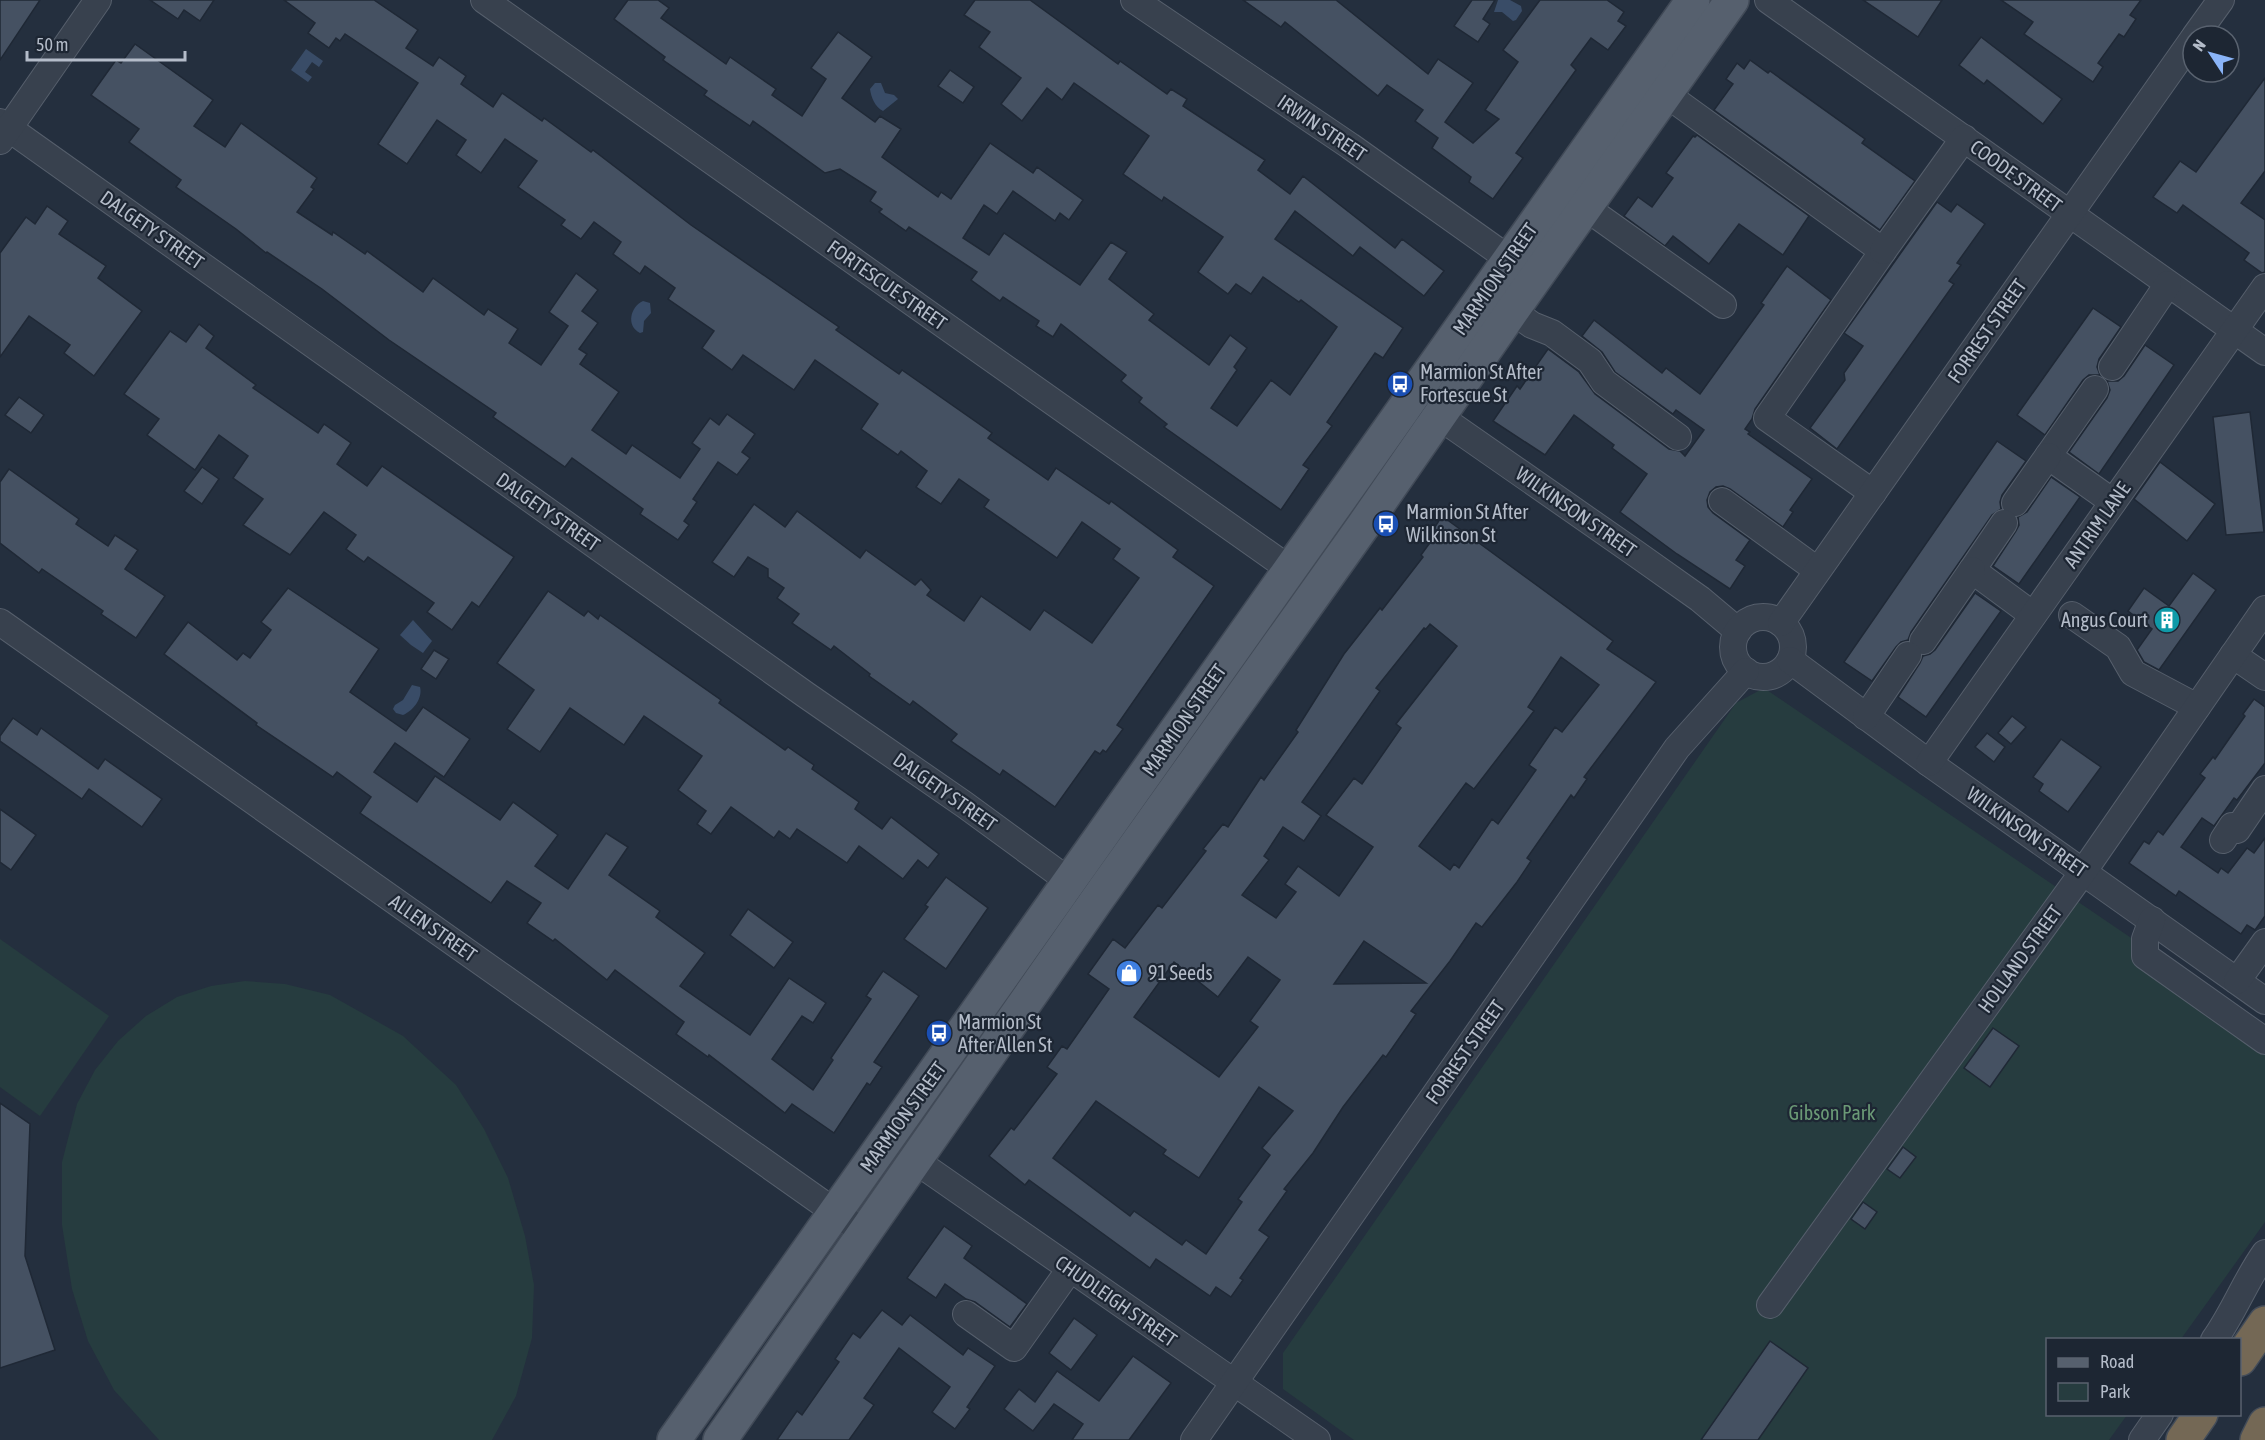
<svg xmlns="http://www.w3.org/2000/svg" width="2265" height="1440" font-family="'Asap Condensed',sans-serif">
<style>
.green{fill:#263c3f}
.water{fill:#394c67}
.building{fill:#455162;stroke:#1f2835;stroke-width:1.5;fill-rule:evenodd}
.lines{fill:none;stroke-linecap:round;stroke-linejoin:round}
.minor-casing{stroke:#565f6c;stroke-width:28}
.major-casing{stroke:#414a57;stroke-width:36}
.highway-casing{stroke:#434c59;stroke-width:36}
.minor{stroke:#38414e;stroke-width:26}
.major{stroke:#56606e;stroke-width:33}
.highway{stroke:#746855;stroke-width:33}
.labels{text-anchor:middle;stroke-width:4.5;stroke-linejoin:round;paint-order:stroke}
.street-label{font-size:20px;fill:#b4bcc9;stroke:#1d2633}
.poi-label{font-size:20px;fill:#b4bcc9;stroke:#1d2633;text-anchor:start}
.park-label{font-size:20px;fill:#6b9a76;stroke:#1d2633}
</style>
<rect width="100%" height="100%" fill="#242f3e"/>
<g class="green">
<polygon points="1764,688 2265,1029 2265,1222 2181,1339 2048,1340 2048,1414 2127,1415 2109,1440 1354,1440 1283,1389 1283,1353 1736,703"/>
<polygon points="0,939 109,1016 40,1116 0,1087"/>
<polygon points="245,981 285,984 330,995 403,1036 456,1085 484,1129 508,1178 525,1236 534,1285 532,1338 516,1396 492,1440 159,1440 114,1390 88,1341 72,1289 62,1225 62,1162 77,1104 95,1070 118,1041 146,1016 177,997 211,986"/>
</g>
<g class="water">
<polygon points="1498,0 1510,0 1521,6 1522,11 1516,20 1513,21 1502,12 1494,12"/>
<polygon points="306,49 323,61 319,67 312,62 305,72 312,77 308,82 291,70"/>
<path d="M875 83H881L885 93 894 95 898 99 883 111C875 107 871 97 870 89Z"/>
<path d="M643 301 650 303 651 313 644 321 643 332 640 333C626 326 630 307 643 301Z"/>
<polygon points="413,620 432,641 423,653 411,645 400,635"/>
<path d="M412 685 420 687C423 698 413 711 403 715L396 713 393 709 395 705 403 700Z"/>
</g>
<g class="building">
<polygon points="0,0 40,0 0,60"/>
<polygon points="150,0 214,0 200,21 184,10 178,19"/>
<polygon points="284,0 374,0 418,30 406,48 433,66 439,57 466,76 461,84 493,107 502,93 542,121 544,118 591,152 593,150 691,225 839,327 836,330 899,374 902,370 992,433 988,438 1048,480 1056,468 1109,504 1111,501 1178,550 1173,557 1214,586 1117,725 1123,729 1106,752 1103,750 1100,754 1095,751 1055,807 1003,770 1000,775 951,741 957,734 913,701 910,705 869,676 870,674 834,646 831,650 792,623 799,614 777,598 784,588 768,577 768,569 748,557 734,577 712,562 754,504 785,527 797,511 860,558 866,550 915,585 921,579 931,590 927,595 964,621 981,596 1030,630 1044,610 1092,643 1139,578 1113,559 1120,549 1082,522 1057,558 984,507 989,500 959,479 941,504 916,487 927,471 901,451 898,455 861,429 878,404 815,360 794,390 743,355 732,370 702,348 714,331 668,299 675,288 645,266 640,274 613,254 621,242 594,222 581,239 561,225 565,220 518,187 537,161 505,139 481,173 456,155 466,140 437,120 407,164 378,144 418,83 345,34 340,41 336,38 329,48 308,33 315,23"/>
<polygon points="628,0 658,0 669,8 661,18 726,64 730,57 776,89 772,95 802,116 826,79 811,68 838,32 872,57 842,98 875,122 880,116 901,129 882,157 938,197 941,192 951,199 990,143 1033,173 1037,167 1083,200 1069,220 1060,213 1055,221 1013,191 997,214 984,205 963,238 989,255 1004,233 1080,285 1111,242 1127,252 1109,279 1154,314 1149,320 1209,365 1230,335 1247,348 1234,367 1237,370 1211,408 1237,426 1271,380 1290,395 1337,327 1301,300 1299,302 1263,277 1251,294 1236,284 1228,294 1198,272 1223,237 1164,197 1162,201 1123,174 1149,136 1074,83 1062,100 1047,88 1022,121 1001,104 1021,78 979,47 990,32 964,15 975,0 1030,0 1118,64 1120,61 1167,94 1171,89 1187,99 1183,106 1265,160 1258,170 1290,194 1303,176 1395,248 1402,239 1444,271 1424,296 1360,247 1353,256 1295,211 1275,239 1403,328 1383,358 1375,353 1327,422 1332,426 1303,465 1309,469 1281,510 1164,427 1167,424 1139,402 1142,398 1121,381 1126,375 1061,324 1053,337 1036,326 1039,321 1003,297 1000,301 971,280 977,272 909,227 906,231 879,212 882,209 870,201 876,192 840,169 825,173 753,121 750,126 704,95 707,91 663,60 665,57 614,19"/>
<polygon points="1243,0 1336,0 1428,74 1438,59 1473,83 1445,122 1473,143 1499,119 1485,110 1518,62 1503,50 1540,0 1607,0 1624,12 1618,21 1626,26 1608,50 1591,38 1571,65 1576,70 1516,153 1523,158 1493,199 1469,182 1471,177 1432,148 1438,138 1415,121 1423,110 1387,85 1378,96 1285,22 1281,27"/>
<polygon points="1472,0 1495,0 1483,19 1490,24 1478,42 1454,26"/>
<polygon points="1863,0 1942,0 1918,37"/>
<polygon points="2001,0 2141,0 2130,15 2136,19 2124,37 2119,34 2098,63 2103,67 2093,82 2024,34 2033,22"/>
<polygon points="1981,37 2062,99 2043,124 1987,80 1984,84 1959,65"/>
<polygon points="135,44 213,100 194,126 225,147 241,123 317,178 311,187 314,189 297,212 332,235 333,232 365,254 367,251 423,292 433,278 484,315 488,309 518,329 509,343 541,365 568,326 549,312 576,273 598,290 582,311 598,323 579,349 587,354 580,364 619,392 592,430 626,454 632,445 680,478 700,449 692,443 710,418 719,425 727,414 755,434 742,452 750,458 737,475 718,462 693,499 697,502 684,521 689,525 678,540 640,514 643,509 572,458 565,467 493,417 496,413 389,340 322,289 267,252 266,253 236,229 176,187 181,180 129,142 139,129 91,95 116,60 121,63"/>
<polygon points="1750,60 1768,73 1770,71 1865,139 1862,143 1915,181 1880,230 1714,110 1733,84 1726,79 1737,63 1744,69"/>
<polygon points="950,70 974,87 963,103 938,86"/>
<polygon points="2265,78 2265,171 2241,203 2265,220 2265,272 2262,273 2244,260 2249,253 2183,205 2177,213 2153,197 2180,161 2196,172"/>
<polygon points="1697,135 1809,216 1783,255 1739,224 1709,264 1673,236 1665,246 1624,216 1638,197 1652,207 1673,178 1666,173 1693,136 1695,137"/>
<polygon points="1937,202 1951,212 1957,204 1985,224 1957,263 1961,265 1949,281 1954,284 1837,449 1810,428 1845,380 1844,373 1863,346 1844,333"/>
<polygon points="47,206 68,221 59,234 106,266 98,278 142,311 94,376 64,353 70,345 29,316 0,357 0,253 26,217 35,224"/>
<polygon points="1787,266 1831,300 1755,409 1752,419 1745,429 1750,432 1748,434 1812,479 1790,510 1793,512 1783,527 1730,489 1723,486 1716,487 1710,492 1707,500 1708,507 1713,513 1750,540 1736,560 1745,566 1730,589 1677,554 1620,512 1647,474 1612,448 1614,445 1574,415 1545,455 1493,421 1517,386 1520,389 1548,349 1579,372 1595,394 1669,449 1680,451 1685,456 1704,430 1676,410 1673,414 1615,372 1602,352 1582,336 1594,320 1662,373 1666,368 1700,394 1764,305 1761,303"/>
<polygon points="2093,308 2121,327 2099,359 2097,367 2100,375 2089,375 2083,380 2045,435 2017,415"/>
<polygon points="199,324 214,336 206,348 256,385 253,388 318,433 324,424 351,443 337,464 367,486 382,466 514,557 479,607 472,602 452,630 427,612 434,603 368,557 364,562 346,549 356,535 324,512 290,555 243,525 263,499 233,478 248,456 219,435 195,470 147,435 159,419 124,394 170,331 186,342"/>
<polygon points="2145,345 2174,365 2099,474 2069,452 2107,398 2110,390 2107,381 2118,381 2124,376"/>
<polygon points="19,397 44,415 31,433 5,415"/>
<polygon points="2250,412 2264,532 2226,535 2213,417"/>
<polygon points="1997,441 2026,461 2002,495 2000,502 2001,509 1992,515 1911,632 1908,640 1901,642 1896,647 1872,681 1844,662"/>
<polygon points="2160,462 2215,504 2187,541 2134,499"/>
<polygon points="202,467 219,479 202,504 184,491"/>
<polygon points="9,469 79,519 76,524 108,546 115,535 138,550 125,569 165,596 136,638 101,614 103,611 42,569 39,573 0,543 0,482"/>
<polygon points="2051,477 2080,497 2019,584 1993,566 2016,531 2019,525 2018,517 2027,512"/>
<path d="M1442 516 1613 641 1607 649 1656 682 1584 777 1587 779 1574 798 1571 795 1527 858 1531 861 1517 882 1482 927 1476 923 1450 961 1411 1011 1416 1014 1386 1057 1383 1055 1343 1107 1313 1153 1284 1189 1287 1191 1259 1230 1269 1237 1240 1278 1243 1280 1231 1297 1216 1287 1210 1296 1156 1259 1150 1268 1029 1180 1025 1185 989 1156 1011 1128 1014 1130 1057 1074 1047 1067 1062 1046 1067 1049 1109 989 1088 974 1113 939 1125 948 1158 905 1162 908 1206 851 1203 849 1223 824 1228 827 1261 777 1264 780 1298 732 1296 730 1344 654 1380 608 1382 610 1423 557 1421 555 1429 544 1425 542ZM1430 624 1457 646 1396 724 1401 728 1362 784 1354 778 1326 815 1373 847 1339 896 1298 866 1285 884 1296 892 1276 918 1242 895 1269 860 1264 856 1283 827 1304 841 1321 816 1302 802 1380 691 1376 688 1424 628 1426 629ZM1561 657 1599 685 1562 732 1555 727 1529 765 1536 770 1498 824 1492 819 1459 868 1454 864 1450 870 1419 846 1466 783 1474 789 1534 711 1528 707ZM1364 941 1426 983 1334 984ZM1248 957 1280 980 1250 1021 1258 1027 1219 1077 1134 1017 1174 962 1218 997ZM1259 1087 1293 1111 1262 1148 1270 1155 1238 1199 1242 1202 1206 1254 1186 1240 1182 1245 1134 1211 1130 1216 1053 1158 1096 1101 1166 1150 1163 1154 1199 1178Z"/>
<polygon points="2193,573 2216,590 2159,670 2144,662 2137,650 2152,629 2128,611 2144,588 2169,606"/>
<polygon points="288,588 379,649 350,692 406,731 423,707 470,739 444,777 395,743 374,772 417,802 435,776 500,820 513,802 558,835 535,866 568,889 606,833 628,847 609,875 660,911 656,917 705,953 680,986 750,1035 789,978 826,1003 813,1023 802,1016 772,1059 813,1090 833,1060 831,1058 871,999 866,996 883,971 919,996 874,1062 882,1067 870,1085 867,1083 834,1133 792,1104 785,1113 709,1055 708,1057 676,1034 684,1022 615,970 607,980 555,939 553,941 527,923 541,903 507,881 491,903 360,813 371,797 337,772 333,777 256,725 257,723 164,654 188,622 237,660 243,653 250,658 271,630 261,622"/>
<polygon points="548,591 584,616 588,611 598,619 600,615 721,700 719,703 785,750 788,747 814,765 812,769 859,802 855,809 882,829 891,817 939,854 928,868 918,860 903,879 859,846 847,863 797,829 790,839 779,831 774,838 731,807 711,834 697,824 706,811 678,790 702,756 644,716 624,745 570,708 540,752 507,729 534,690 497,663"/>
<polygon points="1975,593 2001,611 1926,717 1898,697 1920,663 1923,656 1930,654 1935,650"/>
<polygon points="434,650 449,659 436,679 421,669"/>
<polygon points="2254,699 2265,707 2265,763 2237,800 2234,798 2214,826 2202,818 2181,847 2218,873 2221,868 2228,873 2247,848 2254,853 2265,838 2265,916 2255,930 2247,925 2241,934 2179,891 2176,896 2129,863 2144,841 2149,844 2158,831 2163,835 2205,778 2200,774 2213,757 2215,759 2245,716 2243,714"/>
<polygon points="2012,716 2026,727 2011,744 1998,733"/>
<polygon points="13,718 37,735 41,728 98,769 105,759 162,799 142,827 89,789 82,799 0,741 0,736"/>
<polygon points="1987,733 2005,747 1994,762 1975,747"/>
<polygon points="2061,739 2101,767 2068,812 2039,791 2043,784 2033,777"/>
<polygon points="0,809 36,835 11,870 0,862"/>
<polygon points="946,877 988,908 946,969 904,939 928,907 925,905"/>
<polygon points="748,909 793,942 774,968 730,935"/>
<polygon points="1993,1028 2019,1046 1990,1087 1964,1068"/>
<polygon points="0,1103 30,1124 25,1256 55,1350 0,1368"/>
<polygon points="1903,1147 1916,1157 1900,1178 1887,1169"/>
<polygon points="1863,1202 1877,1212 1865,1229 1851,1219"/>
<polygon points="944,1226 972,1246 964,1258 1027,1304 1010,1327 975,1302 966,1299 945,1284 936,1298 907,1278"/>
<polygon points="882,1310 902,1325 910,1315 963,1355 968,1348 995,1366 967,1407 970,1409 955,1429 932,1412 950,1387 899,1348 864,1398 874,1405 849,1440 777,1440 797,1411 802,1415 839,1362 835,1359 853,1333 860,1338"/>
<polygon points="1074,1318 1097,1335 1071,1370 1049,1353"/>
<polygon points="1770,1341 1808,1368 1758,1440 1701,1440"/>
<polygon points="1133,1356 1171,1383 1129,1440 1072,1440 1083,1424 1054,1404 1033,1431 1004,1409 1019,1389 1035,1402 1057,1371 1099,1401"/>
</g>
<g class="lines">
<defs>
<g id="minor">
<polyline points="484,0 1291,570"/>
<polyline points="1134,0 1350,146 1509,259"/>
<polyline points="1768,0 2265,352"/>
<polyline points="2195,36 2221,0"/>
<polyline points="1666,94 1883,251 1767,418 1873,493"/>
<polyline points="0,122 806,695 965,805 1084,892"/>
<polyline points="0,141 98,0"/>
<polyline points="1585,207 1723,305"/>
<polyline points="1883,251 1964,138"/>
<polyline points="1512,311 1532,325 1552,333 1590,361 1604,382 1678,437"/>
<polyline points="2112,367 2168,284"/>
<polyline points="2095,389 2048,456 2113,502"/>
<polyline points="1424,406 1635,553 1700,599 1738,631"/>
<polyline points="1722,501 1817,570"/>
<polyline points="2015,503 2048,456"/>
<polyline points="2004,523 1972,570 2033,615"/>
<polyline points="2072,615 2118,647 2133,673 2197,707"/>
<circle cx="1763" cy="647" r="30"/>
<polyline points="0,622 866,1234"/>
<polyline points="1781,623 2193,39"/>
<polyline points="1923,641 1972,570"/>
<polyline points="2233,655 2265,677"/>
<polyline points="1790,660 1929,763 2265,1001"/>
<polyline points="1866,717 1908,655"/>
<polyline points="1929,763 2265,287"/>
<polyline points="2223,840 2232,826 2237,830 2265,789"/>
<polyline points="2152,920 2145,939 2145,956 2265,1041"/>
<polyline points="2237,981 2265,942"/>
<polyline points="916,1161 1317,1440"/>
<polyline points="1770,1305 2083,872 2265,609"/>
<polyline points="966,1314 1014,1348 1070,1269"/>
<path d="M2214 1340C2234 1312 2245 1281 2265 1253"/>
<polyline points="1194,1440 1677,748 1746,671"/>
<polyline points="2142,1440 2160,1414"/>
</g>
<g id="major">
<polyline points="674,1440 1693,0"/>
<polyline points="720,1440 1096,901 1363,526 1512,311 1732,0"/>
</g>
<g id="highway">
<polyline points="2240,1359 2265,1323"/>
<polyline points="2183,1440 2201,1414"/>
<polyline points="2257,1440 2265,1424"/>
</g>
</defs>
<use href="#minor" class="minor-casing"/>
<use href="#major" class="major-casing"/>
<use href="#highway" class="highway-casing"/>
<use href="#minor" class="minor"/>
<use href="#major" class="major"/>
<use href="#highway" class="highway"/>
</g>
<defs>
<symbol id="bus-disc" viewBox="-11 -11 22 22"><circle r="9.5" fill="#1a4fb4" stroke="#1d2633"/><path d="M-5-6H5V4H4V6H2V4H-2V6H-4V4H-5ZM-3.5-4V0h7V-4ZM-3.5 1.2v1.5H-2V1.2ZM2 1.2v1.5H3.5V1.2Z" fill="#fff"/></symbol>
<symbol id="building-disc" viewBox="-11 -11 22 22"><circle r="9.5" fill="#0f9aa8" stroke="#1d2633"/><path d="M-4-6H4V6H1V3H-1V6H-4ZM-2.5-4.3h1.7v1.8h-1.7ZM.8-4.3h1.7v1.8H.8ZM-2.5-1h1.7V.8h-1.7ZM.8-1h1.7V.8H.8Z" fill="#fff"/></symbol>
<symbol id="shop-disc" viewBox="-11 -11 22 22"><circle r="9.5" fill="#3f7fe0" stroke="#1d2633"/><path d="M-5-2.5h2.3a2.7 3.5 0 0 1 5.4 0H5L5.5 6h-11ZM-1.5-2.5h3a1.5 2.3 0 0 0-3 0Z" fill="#fff"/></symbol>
</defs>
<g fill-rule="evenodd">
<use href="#bus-disc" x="1385" y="369" width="30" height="30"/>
<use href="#bus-disc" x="1371" y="509" width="30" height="30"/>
<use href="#building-disc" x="2152" y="605" width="30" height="30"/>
<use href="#shop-disc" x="1114" y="958" width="30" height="30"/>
<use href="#bus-disc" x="924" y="1018" width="30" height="30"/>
</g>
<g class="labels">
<g class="street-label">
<text transform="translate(1322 128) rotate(34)" y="7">IRWIN STREET</text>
<text transform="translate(2016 176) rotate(36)" y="7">COODE STREET</text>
<text transform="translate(152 230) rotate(35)" y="7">DALGETY STREET</text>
<text transform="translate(1495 279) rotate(-55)" y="7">MARMION STREET</text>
<text transform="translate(887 285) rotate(35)" y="7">FORTESCUE STREET</text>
<text transform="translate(1987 331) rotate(-55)" y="7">FORREST STREET</text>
<text transform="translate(548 512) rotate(35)" y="7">DALGETY STREET</text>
<text transform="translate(1576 512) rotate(35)" y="7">WILKINSON STREET</text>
<text transform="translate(2097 525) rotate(-55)" y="7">ANTRIM LANE</text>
<text transform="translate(1184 720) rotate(-55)" y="7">MARMION STREET</text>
<text transform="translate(945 792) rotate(35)" y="7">DALGETY STREET</text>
<text transform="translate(2027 832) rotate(35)" y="7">WILKINSON STREET</text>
<text transform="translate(433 928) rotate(35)" y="7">ALLEN STREET</text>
<text transform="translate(2020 959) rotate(-54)" y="7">HOLLAND STREET</text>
<text transform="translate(1465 1052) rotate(-55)" y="7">FORREST STREET</text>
<text transform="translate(903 1117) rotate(-54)" y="7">MARMION STREET</text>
<text transform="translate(1116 1301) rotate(35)" y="7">CHUDLEIGH STREET</text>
</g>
<g class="poi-label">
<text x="1420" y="379">Marmion St After<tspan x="1420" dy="23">Fortescue St</tspan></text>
<text x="1406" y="519">Marmion St After<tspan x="1406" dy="23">Wilkinson St</tspan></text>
<text x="2148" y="627" text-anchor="end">Angus Court</text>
<text x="1148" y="980">91 Seeds</text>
<text x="958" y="1029">Marmion St<tspan x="958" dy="23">After Allen St</tspan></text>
</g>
<g class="park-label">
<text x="1832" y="1120">Gibson Park</text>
</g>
</g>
<rect x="2046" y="1338" width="195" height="78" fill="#1d2633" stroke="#59626f" stroke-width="1.5"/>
<rect x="2058" y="1358" width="30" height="9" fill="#56606e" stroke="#59626f" stroke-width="1.5"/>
<text x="2100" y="1368" font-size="18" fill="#b4bcc9">Road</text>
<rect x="2058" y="1383" width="30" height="18" fill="#263c3f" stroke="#59626f" stroke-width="1.5"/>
<text x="2100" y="1398" font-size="18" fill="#b4bcc9">Park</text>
<g transform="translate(2211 54) rotate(306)"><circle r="28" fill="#1d2633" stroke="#59626f" stroke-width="1.5"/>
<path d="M0-4.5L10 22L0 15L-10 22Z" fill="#8ab4f8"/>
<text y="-9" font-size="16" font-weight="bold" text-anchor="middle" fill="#b4bcc9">N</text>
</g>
<path d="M27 51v9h158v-9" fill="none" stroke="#b4bcc9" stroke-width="3"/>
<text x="36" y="51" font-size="18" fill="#b4bcc9" stroke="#1d2633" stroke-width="4.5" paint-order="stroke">50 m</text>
</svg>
